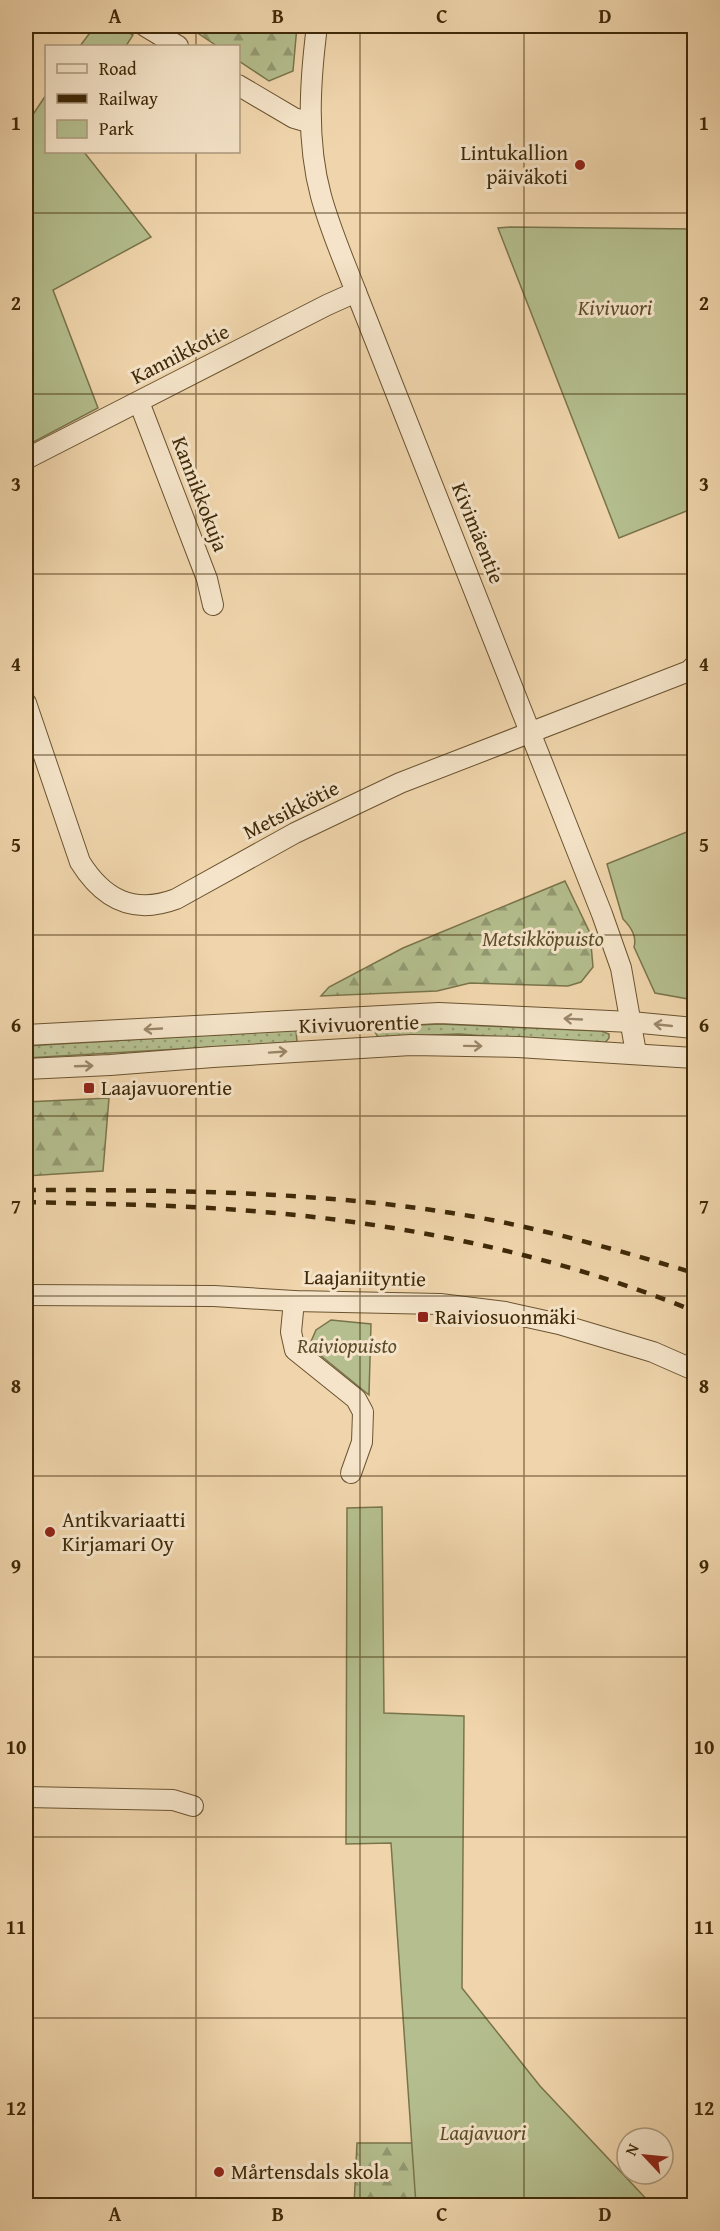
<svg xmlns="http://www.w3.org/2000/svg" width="720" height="2231" font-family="'Gentium Book Plus',serif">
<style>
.grass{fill:url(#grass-dots);stroke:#7a744b;stroke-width:1.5}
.forest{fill:url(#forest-firs);stroke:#7a744b;stroke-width:1.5}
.park{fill:#b4be8e;stroke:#7a744b;stroke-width:1.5}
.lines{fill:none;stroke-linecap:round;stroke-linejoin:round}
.minor-casing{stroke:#6b5431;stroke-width:22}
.minor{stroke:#f5e4c9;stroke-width:20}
.rail{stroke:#3f2908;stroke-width:4.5;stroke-dasharray:10 10;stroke-linecap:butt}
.oneway{stroke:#9a8668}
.grid{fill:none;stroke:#3f2908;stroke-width:1.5;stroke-opacity:0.55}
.poi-dot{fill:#8f2418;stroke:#f5e4c9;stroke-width:2}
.labels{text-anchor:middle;stroke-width:6;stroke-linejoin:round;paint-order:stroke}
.poi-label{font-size:21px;fill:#3f2908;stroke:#f5e4c9;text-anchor:start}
.park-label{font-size:21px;font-style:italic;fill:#5c4e2a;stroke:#f5e4c9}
.street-label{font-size:21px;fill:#3f2908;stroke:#f5e4c9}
.neatline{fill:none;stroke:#3f2908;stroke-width:2}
.grid-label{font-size:20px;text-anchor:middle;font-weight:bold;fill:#3f2908}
</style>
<defs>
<pattern id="grass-dots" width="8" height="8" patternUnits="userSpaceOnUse" patternTransform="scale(1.5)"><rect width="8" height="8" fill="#b4be8e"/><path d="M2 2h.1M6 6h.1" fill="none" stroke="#949a72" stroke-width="1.8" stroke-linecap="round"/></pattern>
<pattern id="forest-firs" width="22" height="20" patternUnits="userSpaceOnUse" patternTransform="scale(1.5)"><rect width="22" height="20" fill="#b4be8e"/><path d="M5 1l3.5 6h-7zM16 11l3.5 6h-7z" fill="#949a72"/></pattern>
</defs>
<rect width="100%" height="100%" fill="#f0d5ac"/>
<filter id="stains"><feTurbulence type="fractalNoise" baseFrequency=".00333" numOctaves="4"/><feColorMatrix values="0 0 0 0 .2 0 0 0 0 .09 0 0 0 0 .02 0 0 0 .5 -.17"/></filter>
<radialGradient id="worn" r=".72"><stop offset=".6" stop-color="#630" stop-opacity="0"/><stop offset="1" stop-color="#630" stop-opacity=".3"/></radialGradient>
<g class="grass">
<polygon points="439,1024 601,1031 609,1034 609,1038 604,1044 599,1044 459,1034 378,1037 375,1032 376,1029 379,1027"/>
<polygon points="296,1030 297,1042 26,1058 26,1046"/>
</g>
<g class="forest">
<polygon points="200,26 297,26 293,71 269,81 239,61 238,46 217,46 199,34"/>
<polygon points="565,881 590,933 593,967 581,982 568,986 470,983 437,991 321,996 329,987 403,948"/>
<polygon points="109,1098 103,1171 26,1176 26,1102"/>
<polygon points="357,2143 418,2143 606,2206 354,2206"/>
</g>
<g class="park">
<polygon points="95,26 117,26 133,35 126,46 80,46"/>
<polygon points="46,95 46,152 84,152 151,237 53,290 98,408 26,446 26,117 32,116"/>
<polygon points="510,227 694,229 694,508 619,538 498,228"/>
<path d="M694 829V1000L655 993 634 947C637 937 631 927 623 919L607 864Z"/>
<polygon points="331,1320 371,1324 369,1395 309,1346 316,1330"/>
<polygon points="382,1507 384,1713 464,1716 462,1988 540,2086 652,2205 416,2205 391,1843 346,1844 347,1508"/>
</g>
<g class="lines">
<defs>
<g id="minor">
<polyline points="145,26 178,46"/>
<path d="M317 26C310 81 306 141 321 196 330 229 344 261 356 292L602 914 621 968 636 1053"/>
<polyline points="238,85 294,118 311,123"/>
<polyline points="139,402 207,579 213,605"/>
<polyline points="26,459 327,305 356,292"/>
<path d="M26 703 80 862C103 899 133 915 176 899L295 833 400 783 689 671 694 666"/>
<polyline points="26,1035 439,1013 631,1022 694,1028"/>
<polyline points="26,1069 110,1065 213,1057 411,1045 518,1047 694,1058"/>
<polyline points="26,1295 214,1296 294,1301 440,1304 505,1312 559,1324 653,1352 694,1370"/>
<polyline points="294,1301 291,1332 295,1350 356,1399 363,1412 362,1442 351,1473"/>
<polyline points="26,1797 173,1800 193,1806"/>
</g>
</defs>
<use href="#minor" class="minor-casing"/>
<use href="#minor" class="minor"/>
<g class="rail">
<path d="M26 1190C167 1190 312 1191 452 1213 534 1226 615 1249 694 1273"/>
<path d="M26 1202C109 1204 192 1205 275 1213 417 1226 562 1257 694 1311"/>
</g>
</g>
<defs><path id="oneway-shaft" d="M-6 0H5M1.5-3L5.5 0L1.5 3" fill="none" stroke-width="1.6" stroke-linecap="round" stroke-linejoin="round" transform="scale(1.5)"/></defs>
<g class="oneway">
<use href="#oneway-shaft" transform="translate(573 1019) rotate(-177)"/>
<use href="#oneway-shaft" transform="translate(663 1025) rotate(-174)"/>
<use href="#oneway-shaft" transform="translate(153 1029) rotate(177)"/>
<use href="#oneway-shaft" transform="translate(473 1046) rotate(1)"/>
<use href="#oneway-shaft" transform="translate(278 1052) rotate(-4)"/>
<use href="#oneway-shaft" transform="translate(84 1066) rotate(-2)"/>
</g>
<path class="grid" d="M196 26V46M360 26V2206M524 26V2206M196 152V2206M26 213H694M26 394H694M26 574H694M26 755H694M26 935H694M26 1116H694M26 1296H694M26 1476H694M26 1657H694M26 1837H694M26 2018H694"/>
<g class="poi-dot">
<circle cx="580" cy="165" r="6"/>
<rect x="83" y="1082" width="12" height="12" rx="3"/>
<rect x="417" y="1311" width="12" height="12" rx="3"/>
<circle cx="50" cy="1532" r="6"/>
<circle cx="219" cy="2172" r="6"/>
</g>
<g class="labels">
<g class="poi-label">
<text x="568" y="160" text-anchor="end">Lintukallion<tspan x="568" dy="24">päiväkoti</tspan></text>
<text x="101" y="1095">Laajavuorentie</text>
<text x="435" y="1324">Raiviosuonmäki</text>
<text x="62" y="1527">Antikvariaatti<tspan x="62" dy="24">Kirjamari Oy</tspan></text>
<text x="231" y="2179">Mårtensdals skola</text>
</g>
<g class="park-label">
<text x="615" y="315">Kivivuori</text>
<text x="543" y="946">Metsikköpuisto</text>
<text x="347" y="1353">Raiviopuisto</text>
<text x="483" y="2140">Laajavuori</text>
</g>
<g class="street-label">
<text transform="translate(180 354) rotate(-27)" y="7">Kannikkotie</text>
<text transform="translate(200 494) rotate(69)" y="7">Kannikkokuja</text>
<text transform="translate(478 533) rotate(68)" y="7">Kivimäentie</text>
<text transform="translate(291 810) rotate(-27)" y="7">Metsikkötie</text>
<text transform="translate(359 1024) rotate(-2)" y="7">Kivivuorentie</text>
<text transform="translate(365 1278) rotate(1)" y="7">Laajaniityntie</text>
</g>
</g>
<rect width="720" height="2231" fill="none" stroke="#f0d5ac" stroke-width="66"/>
<rect x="45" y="45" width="195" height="108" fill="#f5e4c9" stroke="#ac997c" stroke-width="1.5"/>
<rect x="57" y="64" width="30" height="9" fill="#f5e4c9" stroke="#ac997c" stroke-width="1.5"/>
<text x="99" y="75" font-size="18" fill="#3f2908">Road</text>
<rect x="57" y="94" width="30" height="9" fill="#3f2908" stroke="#ac997c" stroke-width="1.5"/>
<text x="99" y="105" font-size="18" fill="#3f2908">Railway</text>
<rect x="57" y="120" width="30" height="18" fill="#b4be8e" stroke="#ac997c" stroke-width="1.5"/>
<text x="99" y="135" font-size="18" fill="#3f2908">Park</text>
<g transform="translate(645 2156) rotate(296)"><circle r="28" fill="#f5e4c9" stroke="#ac997c" stroke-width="1.5"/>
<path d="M0-4.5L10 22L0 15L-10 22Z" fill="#8f2418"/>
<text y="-9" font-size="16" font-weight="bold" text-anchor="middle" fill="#3f2908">N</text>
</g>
<rect x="33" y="33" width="654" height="2165" class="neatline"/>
<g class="grid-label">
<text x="115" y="23">A</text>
<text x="278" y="23">B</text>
<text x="442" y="23">C</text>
<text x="605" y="23">D</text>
<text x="16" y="130">1</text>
<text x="704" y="130">1</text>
<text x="16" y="310">2</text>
<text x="704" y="310">2</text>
<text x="16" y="491">3</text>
<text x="704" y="491">3</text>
<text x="16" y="671">4</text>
<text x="704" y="671">4</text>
<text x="16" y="852">5</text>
<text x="704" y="852">5</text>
<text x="16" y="1032">6</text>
<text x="704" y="1032">6</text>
<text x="16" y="1213">7</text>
<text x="704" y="1213">7</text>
<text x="16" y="1393">8</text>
<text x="704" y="1393">8</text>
<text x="16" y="1573">9</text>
<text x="704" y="1573">9</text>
<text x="16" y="1754">10</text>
<text x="704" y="1754">10</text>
<text x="16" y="1934">11</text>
<text x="704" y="1934">11</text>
<text x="16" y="2115">12</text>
<text x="704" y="2115">12</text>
<text x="115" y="2221">A</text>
<text x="278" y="2221">B</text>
<text x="442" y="2221">C</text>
<text x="605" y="2221">D</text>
</g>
<rect width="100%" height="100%" filter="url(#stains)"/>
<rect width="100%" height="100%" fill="url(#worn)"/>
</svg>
